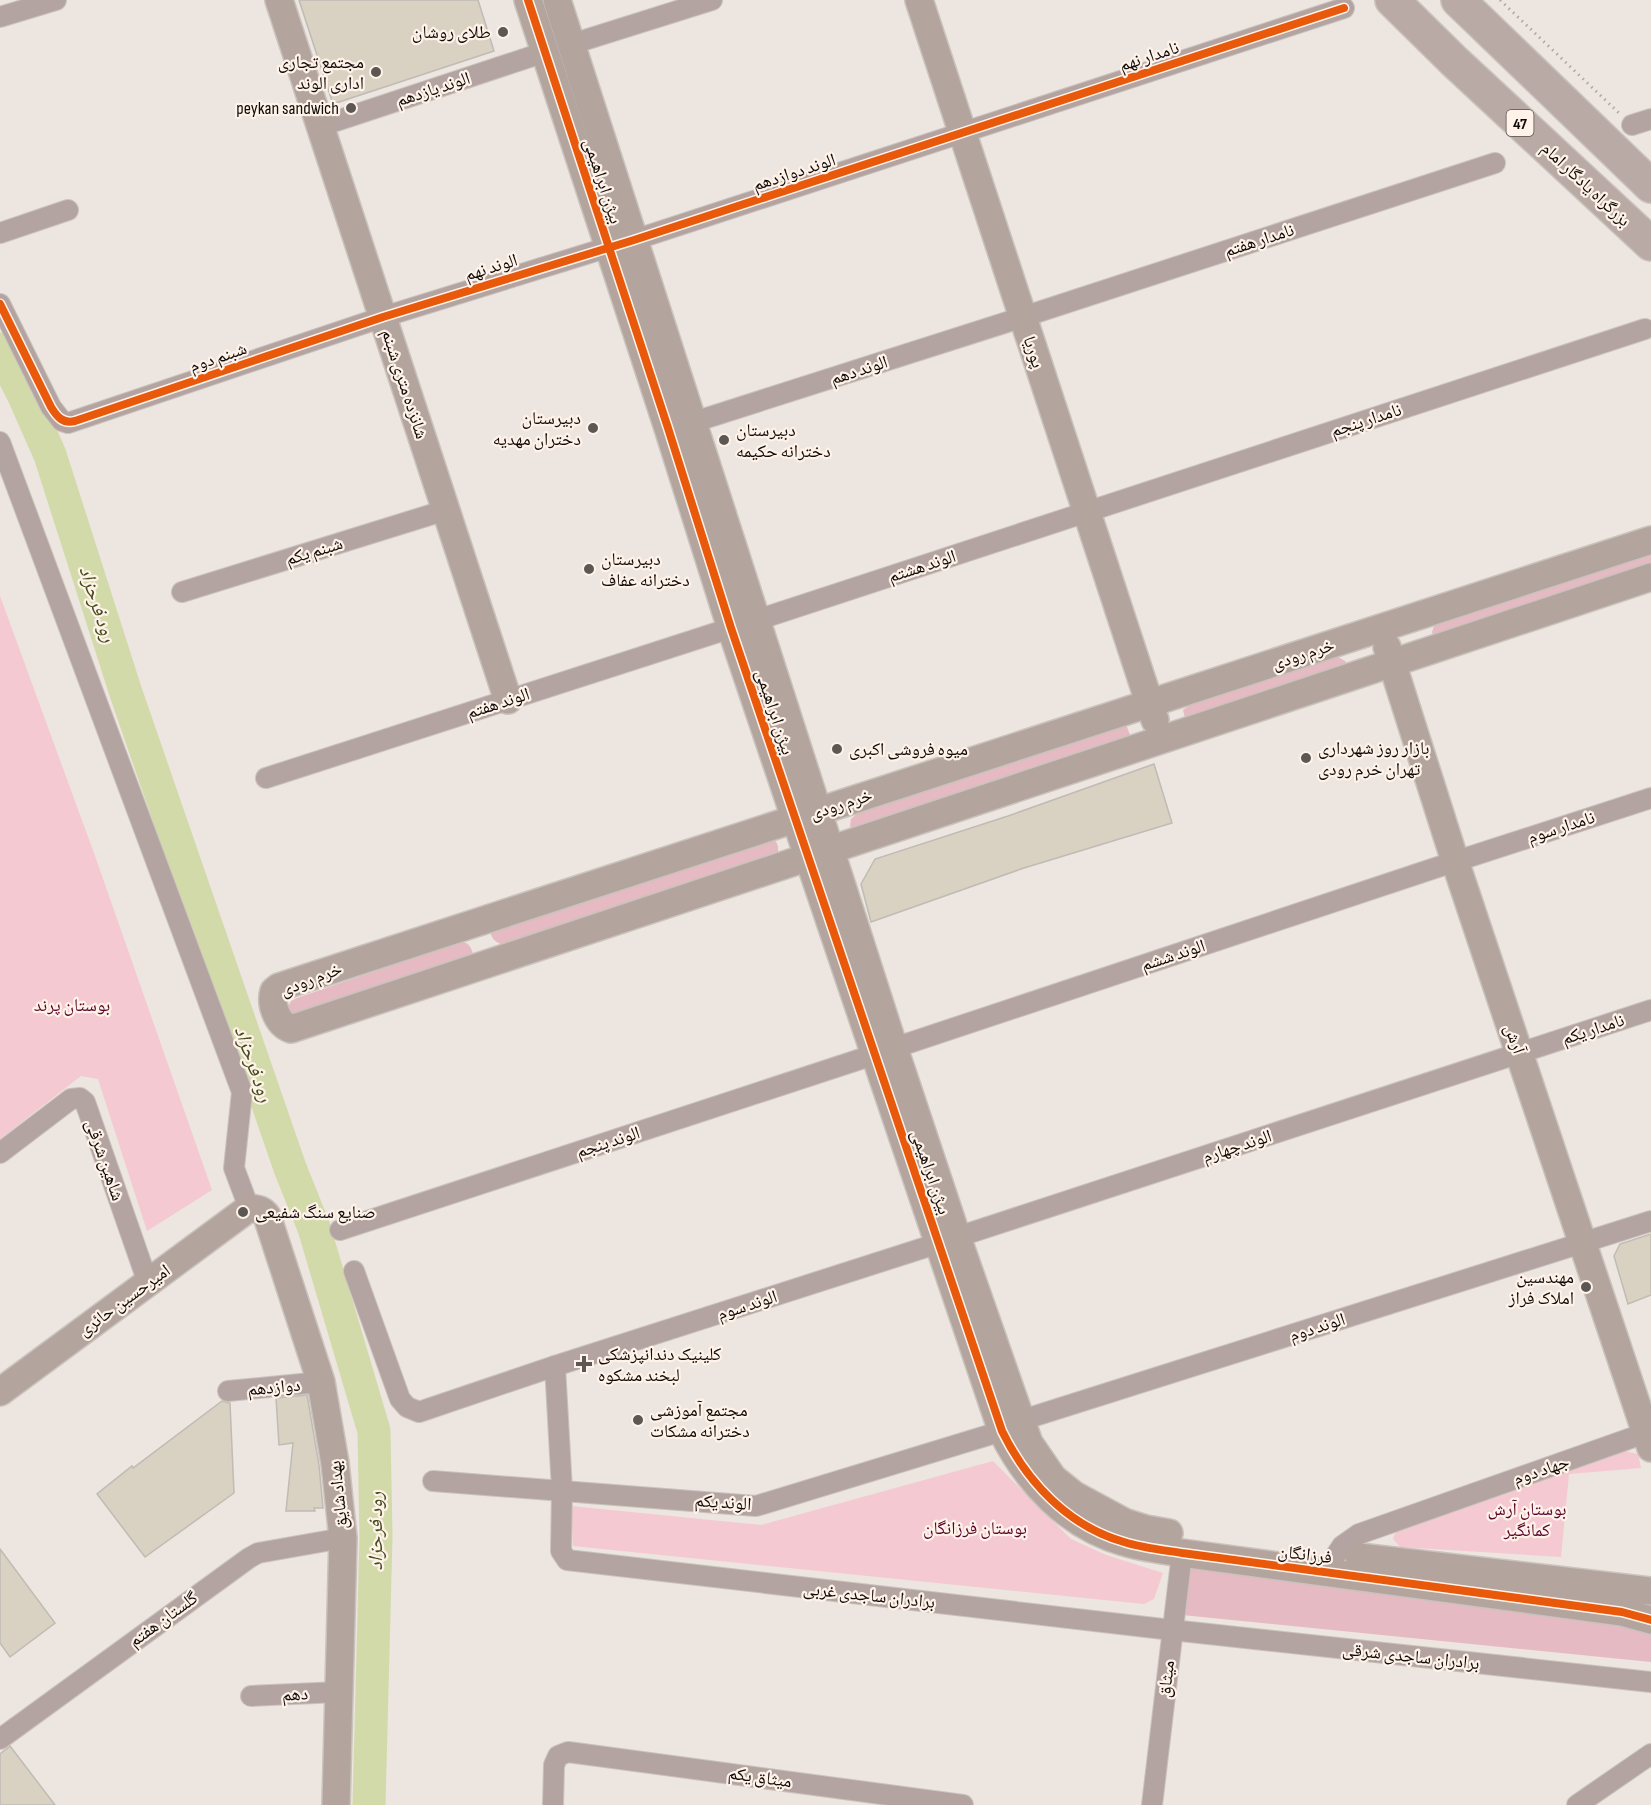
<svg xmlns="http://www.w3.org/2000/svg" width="1651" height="1805" font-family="'Sofia Sans Condensed','Noto Naskh Arabic',sans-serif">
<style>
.green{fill:#f4c9d1}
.forest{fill:#e5bac2}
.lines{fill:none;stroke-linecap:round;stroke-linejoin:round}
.river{stroke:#d2daaa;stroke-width:33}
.building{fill:#d9d1c1;stroke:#bfbbb5;stroke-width:1.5}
.street-casing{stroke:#c9c2bd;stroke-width:22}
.secondary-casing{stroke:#c9c2bd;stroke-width:30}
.highway-casing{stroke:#c9c2bd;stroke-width:36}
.path{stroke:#b2a7a3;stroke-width:3;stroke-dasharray:1.5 4.5;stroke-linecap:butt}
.street{stroke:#b4a4a1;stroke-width:20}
.secondary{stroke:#b3a49e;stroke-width:27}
.highway{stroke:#b9aaa5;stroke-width:33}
.cycleway-casing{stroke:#fef2e9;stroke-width:11}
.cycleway{stroke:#e8590c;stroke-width:8}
.poi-dot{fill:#5d5753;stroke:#fef2e9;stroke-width:2}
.labels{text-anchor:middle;stroke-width:4.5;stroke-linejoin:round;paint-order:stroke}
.shield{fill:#fef2e9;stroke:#57504c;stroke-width:1.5}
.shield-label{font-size:16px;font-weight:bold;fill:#100b08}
.poi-label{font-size:18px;fill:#100b08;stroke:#fef2e9;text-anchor:start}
.street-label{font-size:18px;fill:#100b08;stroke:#fef2e9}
.park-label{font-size:18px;fill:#59032b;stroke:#fef2e9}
.water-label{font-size:20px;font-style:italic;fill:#444c1c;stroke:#fef2e9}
</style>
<rect width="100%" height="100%" fill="#ede5df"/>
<g class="green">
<polygon points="0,596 95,856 212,1190 147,1231 98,1079 81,1076 0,1139"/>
<polygon points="1624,1451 1638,1454 1641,1468 1569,1474 1561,1557 1400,1547 1393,1539 1397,1527 1566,1467"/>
<polygon points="993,1461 1071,1539 1106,1555 1163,1573 1154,1599 1144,1604 573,1546 571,1506 761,1525"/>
</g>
<g class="forest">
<polygon points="1651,552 1651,572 1434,639 1432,632 1435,623"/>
<polygon points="1338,657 1345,661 1348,666 1185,718 1183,710 1191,704"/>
<polygon points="1122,726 1127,727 1130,735 1129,741 853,831 850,826 851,819 860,811"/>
<path d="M768 835C777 841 780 845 777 856L503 945C495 942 492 939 490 931Z"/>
<path d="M462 941C469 944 471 947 473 954L469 958 294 1014 289 1012 288 1007 291 1001 297 998Z"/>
<polygon points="1190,1563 1651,1628 1651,1662 1182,1615"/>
</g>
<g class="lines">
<polyline class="river" points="0,349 24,396 50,455 126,693 290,1168 314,1228 374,1431 376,1536 369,1805"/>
</g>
<g class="building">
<polygon points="299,0 478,0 494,51 333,104"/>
<polygon points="1154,764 1172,823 1024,868 871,922 861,884 875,859 1008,816"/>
<polygon points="1651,1234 1651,1295 1628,1304 1614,1256 1620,1244"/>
<polygon points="307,1395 319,1465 323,1508 314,1508 315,1511 286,1511 293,1443 279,1445 276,1398"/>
<polygon points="222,1401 230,1403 234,1493 145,1557 97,1494 132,1466 133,1468"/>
<polygon points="0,1549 55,1623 10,1657 0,1643"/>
<polygon points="10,1746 55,1805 0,1805 0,1754"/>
</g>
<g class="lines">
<defs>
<g id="street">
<polyline points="0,17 56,0"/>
<polyline points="572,44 712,0"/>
<polyline points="1632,125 1651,119"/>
<polyline points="321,126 545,52"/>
<polyline points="0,233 68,210"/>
<polyline points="634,240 1344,8"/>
<polyline points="0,304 51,407 62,421 68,423 383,317 609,247"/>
<polyline points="694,422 1023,317 1495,163"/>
<polyline points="0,442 242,1092 234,1168 249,1208"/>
<polyline points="182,592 446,510"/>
<polyline points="757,620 1645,329"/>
<polyline points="266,778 731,628"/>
<polyline points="0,1153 71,1099 80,1098 85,1102 148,1283"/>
<polyline points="340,1230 876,1054 1429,870 1651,798"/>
<polyline points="354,1271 400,1399 407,1407 419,1412 555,1366 939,1243 1651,1010"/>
<polyline points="555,1366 562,1490 561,1551 567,1560 1172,1630 1651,1682"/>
<polyline points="228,1391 321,1382"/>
<polyline points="1035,1416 1651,1221"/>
<polyline points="433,1481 756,1506 1002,1431"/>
<polyline points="1336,1555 1342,1546 1359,1534 1651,1431"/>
<polyline points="251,1696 339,1692"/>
<polyline points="0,1739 249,1558 258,1553 343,1538"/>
<polyline points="553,1805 554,1765 558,1756 568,1752 963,1805"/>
<polyline points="1152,1805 1182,1553"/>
<polyline points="1577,1805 1651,1754"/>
</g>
<g id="secondary">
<polyline points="279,0 508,700"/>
<path d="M528 0 668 428 731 628 1002 1431C1027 1482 1068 1526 1124 1542 1143 1548 1163 1550 1182 1553L1622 1612 1651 1620"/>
<polyline points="557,0 894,1048 957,1237 1029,1443 1053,1478 1074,1495 1124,1522 1146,1529 1169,1533"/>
<polyline points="919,0 1155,720"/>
<path d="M1651 540 279 987 274 991C270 1004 277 1024 291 1029L1651 577"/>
<polyline points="1387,647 1455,861 1651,1448"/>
<path d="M0 1392 249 1208C257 1209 262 1209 267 1216L321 1382 335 1463 343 1538 336 1805"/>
<polyline points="1359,1557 1651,1591"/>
</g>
<g id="highway">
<polyline points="1392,0 1454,61 1651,244"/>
<polyline points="1458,0 1651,186"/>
</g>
</defs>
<use href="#street" class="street-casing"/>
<use href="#secondary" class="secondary-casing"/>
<use href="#highway" class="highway-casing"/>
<polyline class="path" points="1500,0 1619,113"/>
<use href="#street" class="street"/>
<use href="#secondary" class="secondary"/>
<use href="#highway" class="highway"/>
<defs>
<g id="cycleway">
<path d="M528 0 668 428 731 628 1002 1431C1027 1482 1068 1526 1124 1542 1143 1548 1163 1550 1182 1553L1622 1612 1651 1620"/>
<path d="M0 304 51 407C57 417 63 424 75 421L383 317 634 240 1344 8"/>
</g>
</defs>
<use href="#cycleway" class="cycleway-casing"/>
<use href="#cycleway" class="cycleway"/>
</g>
<g class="poi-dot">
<circle cx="503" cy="32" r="6"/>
<circle cx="376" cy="72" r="6"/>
<circle cx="351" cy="108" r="6"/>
<circle cx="593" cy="428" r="6"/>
<circle cx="724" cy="440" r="6"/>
<circle cx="589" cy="569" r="6"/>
<circle cx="837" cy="749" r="6"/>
<circle cx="1306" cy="758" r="6"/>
<circle cx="243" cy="1212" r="6"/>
<circle cx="1586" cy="1287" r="6"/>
<path d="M581 1355h6v6h6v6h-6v6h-6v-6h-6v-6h6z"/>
<circle cx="638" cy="1420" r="6"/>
</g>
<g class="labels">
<rect class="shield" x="1506.5" y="110" width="27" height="26" rx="4.5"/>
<g class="shield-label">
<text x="1520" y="129">47</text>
</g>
<g class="poi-label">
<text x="491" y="38" text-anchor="end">طلای روشان</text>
<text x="364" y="68" text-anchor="end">مجتمع تجاری<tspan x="364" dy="21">اداری الوند</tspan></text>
<text x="339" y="114" text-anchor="end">peykan sandwich</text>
<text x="581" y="424" text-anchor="end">دبیرستان<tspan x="581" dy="21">دختران مهدیه</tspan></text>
<text x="736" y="436">دبیرستان<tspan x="736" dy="21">دخترانه حکیمه</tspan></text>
<text x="601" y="565">دبیرستان<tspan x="601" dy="21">دخترانه عفاف</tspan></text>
<text x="1318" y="754">بازار روز شهرداری<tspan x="1318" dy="21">تهران خرم رودی</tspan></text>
<text x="849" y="755">میوه فروشی اکبری</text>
<text x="255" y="1218">صنایع سنگ شفیعی</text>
<text x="1574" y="1283" text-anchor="end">مهندسین<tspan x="1574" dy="21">املاک فراز</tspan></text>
<text x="598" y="1360">کلینیک دندانپزشکی<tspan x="598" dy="21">لبخند مشکوه</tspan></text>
<text x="650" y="1416">مجتمع آموزشی<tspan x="650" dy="21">دخترانه مشکات</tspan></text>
</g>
<g class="street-label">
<text transform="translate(1149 56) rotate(-18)" y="6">نامدار نهم</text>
<text transform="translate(433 89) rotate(-18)" y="6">الوند یازدهم</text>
<text transform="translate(794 172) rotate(-18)" y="6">الوند دوازدهم</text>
<text transform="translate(603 181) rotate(72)" y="6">بیژن ابراهیمی</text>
<text transform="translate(1586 184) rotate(43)" y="6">بزرگراه یادگار امام</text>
<text transform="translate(1259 240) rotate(-18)" y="6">نامدار هفتم</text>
<text transform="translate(491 267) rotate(-17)" y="6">الوند نهم</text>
<text transform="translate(1034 352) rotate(72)" y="6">پوریا</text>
<text transform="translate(218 357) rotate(-19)" y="6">شبنم دوم</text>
<text transform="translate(859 370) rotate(-18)" y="6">الوند دهم</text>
<text transform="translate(405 384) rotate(72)" y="6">شانزده متری شبنم</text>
<text transform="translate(1366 420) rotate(-18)" y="6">نامدار پنجم</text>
<text transform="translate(314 551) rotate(-17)" y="6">شبنم یکم</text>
<text transform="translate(922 566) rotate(-18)" y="6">الوند هشتم</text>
<text transform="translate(1303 654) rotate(-18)" y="6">خرم رودی</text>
<text transform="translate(498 703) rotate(-18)" y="6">الوند هفتم</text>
<text transform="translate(775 712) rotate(72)" y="6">بیژن ابراهیمی</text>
<text transform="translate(841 804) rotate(-18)" y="6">خرم رودی</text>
<text transform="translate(1561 827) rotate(-18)" y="6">نامدار سوم</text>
<text transform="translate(1173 955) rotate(-18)" y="6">الوند ششم</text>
<text transform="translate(311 979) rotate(-21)" y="6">خرم رودی</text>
<text transform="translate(1593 1029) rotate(-18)" y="6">نامدار یکم</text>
<text transform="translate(1515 1039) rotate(71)" y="6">آرش</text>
<text transform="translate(608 1142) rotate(-18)" y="6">الوند پنجم</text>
<text transform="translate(1237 1146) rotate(-18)" y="6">الوند چهارم</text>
<text transform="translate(105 1160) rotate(71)" y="6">شاهین شرقی</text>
<text transform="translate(931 1172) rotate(71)" y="6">بیژن ابراهیمی</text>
<text transform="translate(124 1300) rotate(-36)" y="6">امیرحسین حائری</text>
<text transform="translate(747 1305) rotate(-18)" y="6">الوند سوم</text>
<text transform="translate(1317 1327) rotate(-18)" y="6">الوند دوم</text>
<text transform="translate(274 1387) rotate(-5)" y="6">دوازدهم</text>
<text transform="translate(1541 1470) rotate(-19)" y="6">جهاد دوم</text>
<text transform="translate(338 1495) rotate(-96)" y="6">بهداد شایق</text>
<text transform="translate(723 1502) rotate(4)" y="6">الوند یکم</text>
<text transform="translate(1305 1554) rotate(7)" y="6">فرزانگان</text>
<text transform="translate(869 1595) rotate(6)" y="6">برادران ساجدی غربی</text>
<text transform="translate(163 1619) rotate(-36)" y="6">گلستان هفتم</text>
<text transform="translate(1411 1656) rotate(6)" y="6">برادران ساجدی شرقی</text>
<text transform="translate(1166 1679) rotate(-83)" y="6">میثاق</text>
<text transform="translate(295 1694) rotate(-3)" y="6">دهم</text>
<text transform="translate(760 1777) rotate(8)" y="6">میثاق یکم</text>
</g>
<g class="park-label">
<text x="72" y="1011">بوستان پرند</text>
<text x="1527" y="1515">بوستان آرش<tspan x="1527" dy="21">کمانگیر</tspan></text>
<text x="975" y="1534">بوستان فرزانگان</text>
</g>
<g class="water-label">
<text transform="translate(98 604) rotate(72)" y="7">رود فرحزاد</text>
<text transform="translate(254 1064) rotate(71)" y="7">رود فرحزاد</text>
<text transform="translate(375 1531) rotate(-90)" y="7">رود فرحزاد</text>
</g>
</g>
</svg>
